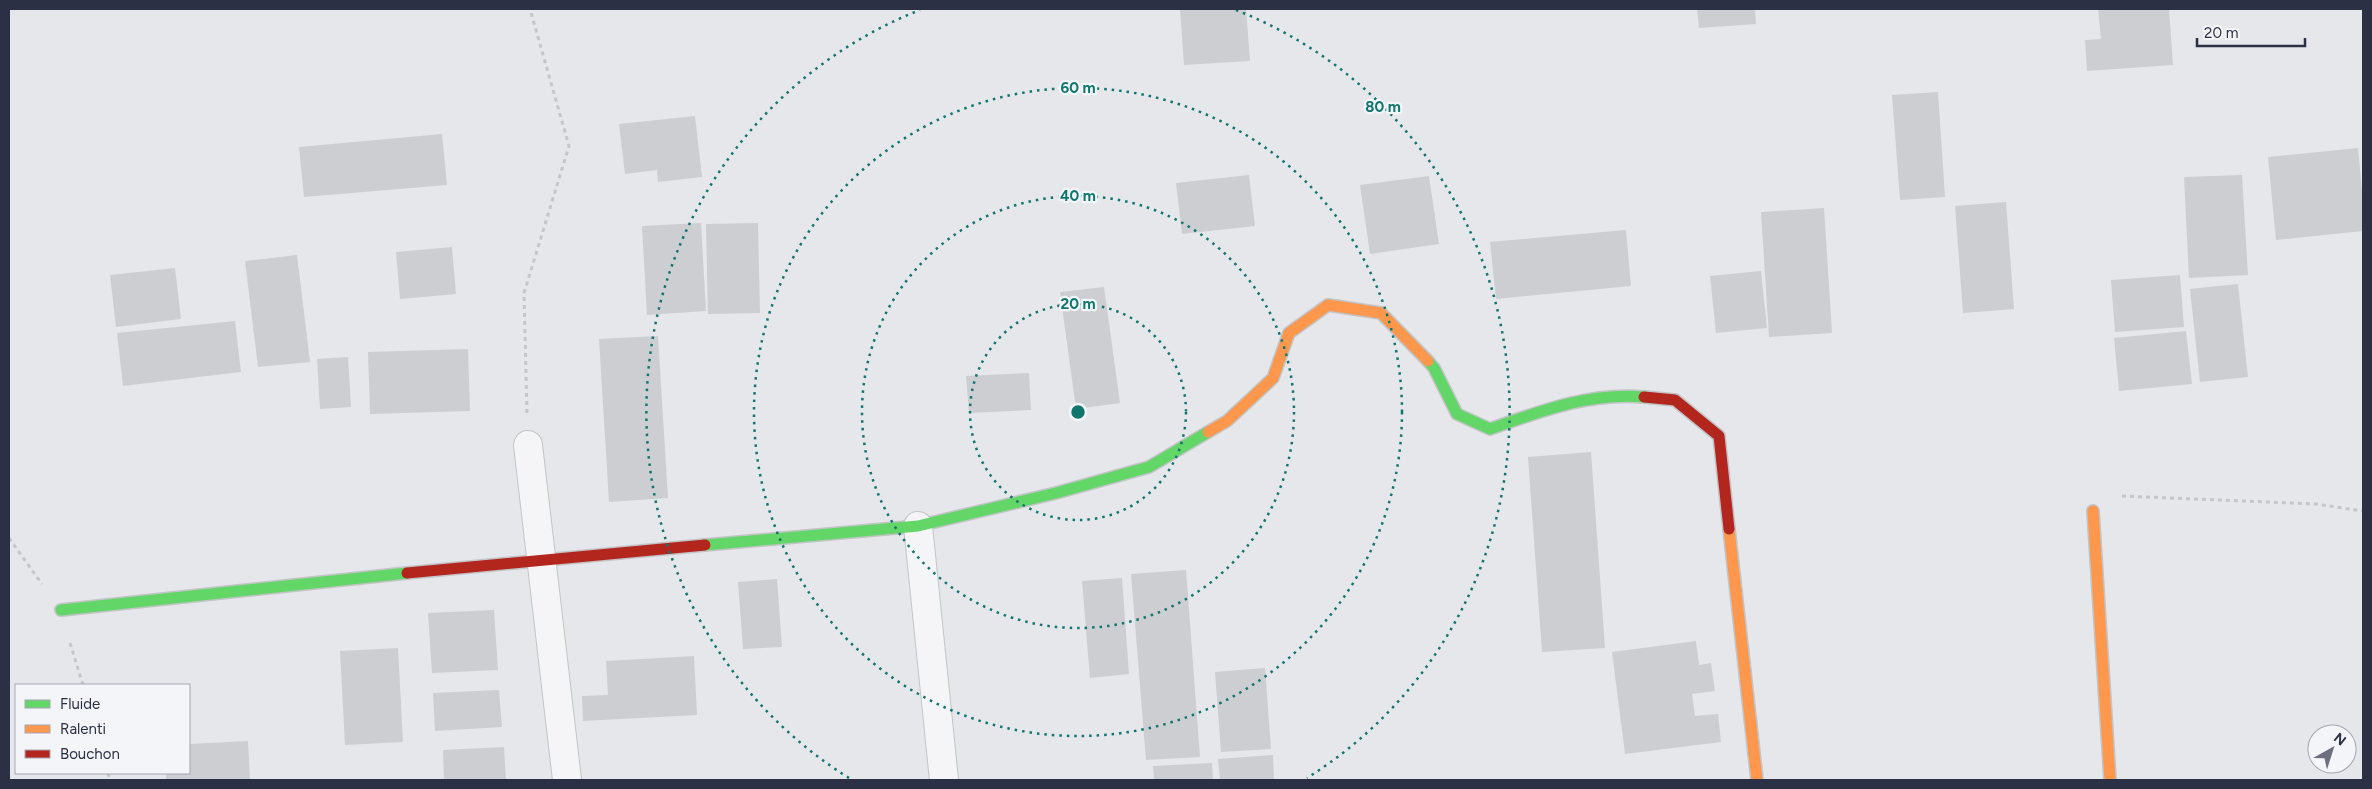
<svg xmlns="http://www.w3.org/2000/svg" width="2372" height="789" font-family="Figtree,sans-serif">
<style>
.building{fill:#cdced2}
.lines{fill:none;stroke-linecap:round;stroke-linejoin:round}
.street-casing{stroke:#c3c4c8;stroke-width:30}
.fast-casing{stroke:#c3c4c8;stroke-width:14}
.slow-casing{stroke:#c3c4c8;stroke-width:14}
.jam-casing{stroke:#c3c4c8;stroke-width:14}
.path{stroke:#c5c5ca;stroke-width:3;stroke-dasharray:4 4;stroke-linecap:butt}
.street{stroke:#f5f5f7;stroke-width:28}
.fast{stroke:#63d668;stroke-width:11}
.slow{stroke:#ff974d;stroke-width:11}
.jam{stroke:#b3261e;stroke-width:11}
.ring{fill:none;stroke:#0f766e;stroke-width:2.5;stroke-dasharray:2.5 5}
.centre{fill:#0f766e;stroke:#f4f5f9;stroke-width:2.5}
.ring-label{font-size:15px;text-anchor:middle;font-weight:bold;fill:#0f766e;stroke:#f4f5f9;stroke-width:4.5;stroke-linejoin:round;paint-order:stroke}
</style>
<rect width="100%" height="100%" fill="#e6e7ea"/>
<g class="building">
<polygon points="1180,9 1246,9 1250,61 1184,65"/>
<polygon points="1697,9 1755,9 1756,24 1699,28"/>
<polygon points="2098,9 2169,9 2173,65 2087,71 2085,40 2101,39"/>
<polygon points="1938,92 1945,197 1900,200 1892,95"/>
<polygon points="695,116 702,177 658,182 657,170 625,174 619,124"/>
<polygon points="442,134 447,185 304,197 299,147"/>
<polygon points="2358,148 2363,203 2363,231 2276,240 2268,157"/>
<polygon points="1249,175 1255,226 1182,234 1176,183"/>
<polygon points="2242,175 2248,275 2189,278 2184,177"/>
<polygon points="1429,176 1439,244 1370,254 1360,185"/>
<polygon points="2006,202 2014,309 1963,313 1955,206"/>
<polygon points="1824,208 1832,333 1769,337 1761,212"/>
<polygon points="701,223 706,311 647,315 642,226"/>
<polygon points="758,223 760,313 708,314 706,224"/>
<polygon points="1626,230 1631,286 1496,299 1490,242"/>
<polygon points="452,247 456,294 400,299 396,252"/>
<polygon points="297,255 310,362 258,367 245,261"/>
<polygon points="175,268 181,319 116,327 110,275"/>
<polygon points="1761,271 1767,328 1716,333 1710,276"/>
<polygon points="2180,275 2184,327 2115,332 2111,280"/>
<polygon points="2238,284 2248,377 2200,382 2190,289"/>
<polygon points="1104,287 1120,403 1076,409 1060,292"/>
<polygon points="235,321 241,372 123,386 117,333"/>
<polygon points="2186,331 2192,384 2119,391 2114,338"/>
<polygon points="658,336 668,498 609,502 599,339"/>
<polygon points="468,349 470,411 370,414 368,352"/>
<polygon points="348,357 351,407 320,409 317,359"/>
<polygon points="1029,373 1031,410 969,413 966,376"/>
<polygon points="1591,452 1605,648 1542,652 1528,457"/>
<polygon points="1186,570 1200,757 1146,760 1131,574"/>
<polygon points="1122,578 1129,674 1090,678 1082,581"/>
<polygon points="777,579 782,647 743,649 738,582"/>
<polygon points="494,610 498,670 432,673 428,613"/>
<polygon points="1696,641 1699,665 1711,663 1715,691 1692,694 1695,716 1718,714 1721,742 1625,754 1612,652"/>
<polygon points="398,648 403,742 345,745 340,651"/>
<polygon points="694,656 697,715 583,721 582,696 608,695 606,661"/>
<polygon points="1265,668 1271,749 1221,752 1215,672"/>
<polygon points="499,690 502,727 435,731 433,693"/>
<polygon points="248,741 250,780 166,780 166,773 189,773 189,744"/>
<polygon points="504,747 506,780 444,780 443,750"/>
<polygon points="1273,755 1274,780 1220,780 1218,759"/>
<polygon points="1212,763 1213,780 1154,780 1153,766"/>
</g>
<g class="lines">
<defs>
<g id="street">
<polyline points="528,445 567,780"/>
<polyline points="918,526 944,780"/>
</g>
<g id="fast">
<path d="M1428 361 1434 368 1457 414 1490 429C1541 411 1590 392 1644 397"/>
<polyline points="705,545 918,526 1056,493 1149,467 1208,432"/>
<polyline points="61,610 407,573"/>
</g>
<g id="slow">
<polyline points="1208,432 1227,421 1273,378 1289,333 1328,305 1381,313 1428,361"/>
<polyline points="2093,511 2110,780"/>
<polyline points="1729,529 1757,780"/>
</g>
<g id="jam">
<polyline points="1644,397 1675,400 1719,436 1729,529"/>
<polyline points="407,573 705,545"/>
</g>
</defs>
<use href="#street" class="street-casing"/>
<use href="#fast" class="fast-casing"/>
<use href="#slow" class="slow-casing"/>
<use href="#jam" class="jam-casing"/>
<g class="path">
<polyline points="527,413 524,293 569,146 530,9"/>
<polyline points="2122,496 2316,504 2363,511"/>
<polyline points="9,538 42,584"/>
<polyline points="70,643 83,685"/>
<polyline points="108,773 110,780"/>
</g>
<use href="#street" class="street"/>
<use href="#fast" class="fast"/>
<use href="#slow" class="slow"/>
<use href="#jam" class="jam"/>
</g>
<g class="ring">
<circle cx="1078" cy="412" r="108"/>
<circle cx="1078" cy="412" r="216"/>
<circle cx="1078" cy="412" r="324"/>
<path d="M849 778A432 432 0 0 1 920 10M1236 10A432 432 0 0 1 1307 778"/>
</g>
<circle cx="1078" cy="412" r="8" class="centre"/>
<g class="ring-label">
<text x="1078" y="93">60 m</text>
<text x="1383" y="112">80 m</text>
<text x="1078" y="201">40 m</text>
<text x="1078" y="309">20 m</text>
</g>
<rect width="2372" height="789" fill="none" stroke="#2b3044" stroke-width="20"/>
<rect x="15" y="684" width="175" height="90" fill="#f4f5f9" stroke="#a4a6b1"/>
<rect x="25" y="700" width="25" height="8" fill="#63d668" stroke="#a4a6b1"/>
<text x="60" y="709" font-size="15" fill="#2b3044">Fluide</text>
<rect x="25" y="725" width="25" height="8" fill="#ff974d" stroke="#a4a6b1"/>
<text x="60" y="734" font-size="15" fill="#2b3044">Ralenti</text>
<rect x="25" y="750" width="25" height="8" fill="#b3261e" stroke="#a4a6b1"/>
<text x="60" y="759" font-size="15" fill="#2b3044">Bouchon</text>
<g transform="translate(2332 749) rotate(39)"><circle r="24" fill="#f4f5f9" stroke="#a4a6b1"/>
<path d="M0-4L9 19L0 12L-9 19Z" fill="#6c707e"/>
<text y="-8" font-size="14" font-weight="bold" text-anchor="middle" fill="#2b3044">N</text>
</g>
<path d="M2197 38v8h108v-8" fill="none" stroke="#2b3044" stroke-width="2.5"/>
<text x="2204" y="38" font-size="15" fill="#2b3044" stroke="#f4f5f9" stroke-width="4" paint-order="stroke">20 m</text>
</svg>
